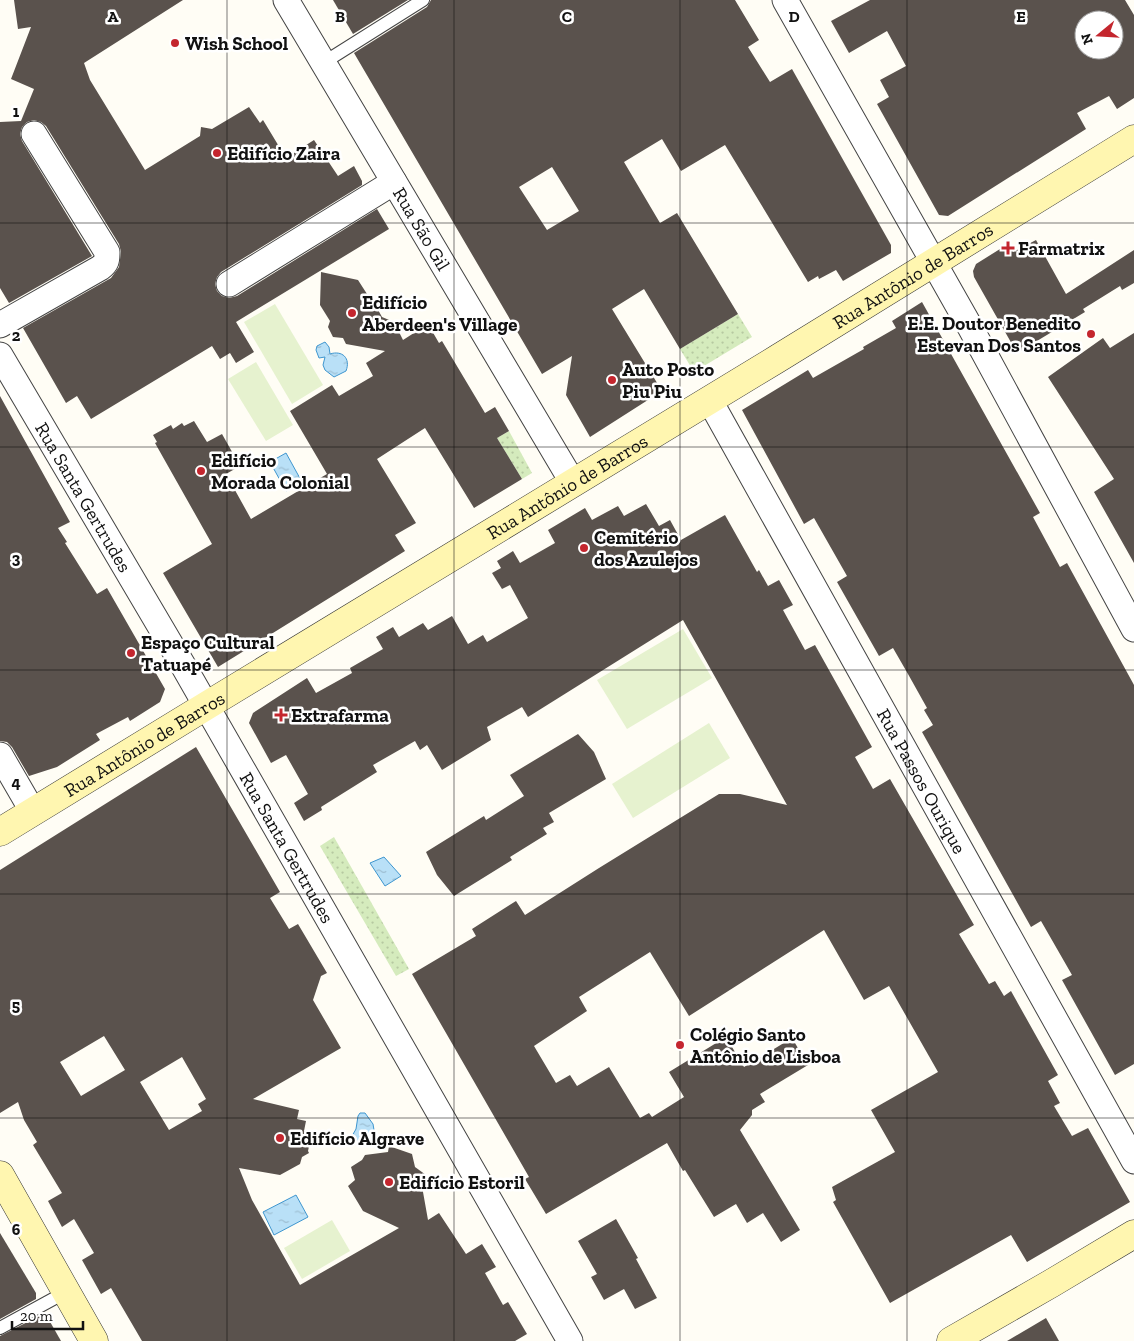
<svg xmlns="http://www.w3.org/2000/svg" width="1134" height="1341" font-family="'Zilla Slab',serif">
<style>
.garden{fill:url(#garden-dots)}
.pitch{fill:#e6f2cf}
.water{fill:url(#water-ripples);stroke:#3f96cf}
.building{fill:#5a524d;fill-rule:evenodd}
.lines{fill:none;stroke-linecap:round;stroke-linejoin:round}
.lane-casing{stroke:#444;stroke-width:14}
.street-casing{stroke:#444;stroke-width:27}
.secondary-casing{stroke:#333;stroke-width:29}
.lane{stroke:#fff;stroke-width:12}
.street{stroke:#fff;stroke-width:25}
.secondary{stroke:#fff6b0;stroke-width:28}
.grid{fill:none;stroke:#111;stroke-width:1;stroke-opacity:0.55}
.poi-dot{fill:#c4262e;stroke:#fff;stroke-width:2}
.labels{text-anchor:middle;stroke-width:5;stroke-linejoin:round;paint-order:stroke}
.poi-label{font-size:19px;font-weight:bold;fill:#111;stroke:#fff;text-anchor:start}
.street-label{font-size:19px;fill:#111;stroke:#fff}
.grid-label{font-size:16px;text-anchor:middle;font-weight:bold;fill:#111;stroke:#fff;stroke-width:5;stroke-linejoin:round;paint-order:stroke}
</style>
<defs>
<pattern id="garden-dots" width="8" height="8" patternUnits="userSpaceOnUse" patternTransform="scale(1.25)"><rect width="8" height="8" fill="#d5ebbd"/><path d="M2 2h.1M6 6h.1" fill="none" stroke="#b6c8a1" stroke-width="1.8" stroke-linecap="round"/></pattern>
<pattern id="water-ripples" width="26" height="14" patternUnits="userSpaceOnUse" patternTransform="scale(1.25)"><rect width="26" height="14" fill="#b9e0f7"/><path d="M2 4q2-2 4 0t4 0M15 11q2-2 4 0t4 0" fill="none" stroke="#9ebfd3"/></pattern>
</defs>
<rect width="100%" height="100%" fill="#fffdf5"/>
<g class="garden">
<polygon points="738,314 752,337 694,372 680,349"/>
<polygon points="509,431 532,473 522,479 497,438"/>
<polygon points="334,837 409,969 396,976 320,846"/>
</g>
<g class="pitch">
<polygon points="275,304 323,385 292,404 244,322"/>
<polygon points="256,362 293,425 266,441 228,379"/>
<polygon points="683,629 712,678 627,729 597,680"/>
<polygon points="709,723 730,758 633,818 612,784"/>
<polygon points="332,1220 350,1251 302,1279 284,1248"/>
</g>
<g class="water">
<path d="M325 342 329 347 330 354C342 350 351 358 346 371L334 377 325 370 323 365 325 357 319 358 316 350 317 346Z"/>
<polygon points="286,453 302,482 286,491 270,462"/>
<polygon points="384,857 401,876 385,886 370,863"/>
<path d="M360 1113H365L373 1124 374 1130C368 1138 359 1143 348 1143L356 1129 358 1116Z"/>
<polygon points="296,1195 308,1217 274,1235 263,1212"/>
</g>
<g class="building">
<polygon points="14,0 183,0 84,63 90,80 145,170 200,136 201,127 212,129 249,107 260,123 263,120 286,158 314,140 338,176 354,166 362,181 362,185 221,272 217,277 215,284 217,291 222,296 229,298 237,296 377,209 389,229 236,322 254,352 236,363 230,353 220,359 212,346 91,419 77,396 66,403 23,328 111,278 119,267 121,252 119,244 46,126 41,122 34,120 27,122 22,127 20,134 22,141 92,256 9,303 0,288 0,122 21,121 34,89 11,79 31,27 18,29"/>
<polygon points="333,0 408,0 353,34"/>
<path d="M431 0H735L759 40 748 47 770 82 792 69 891 245V253L843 281 836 270 819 279 818 276 808 282 725 145 681 171 662 139 624 162 660 223 677 213 738 314 680 349 644 289 612 309 662 391 590 437 566 395 572 356 542 374 354 53 427 7ZM552 167 579 211 547 230 519 187Z"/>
<path d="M870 0H1125L1134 15V98L1117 109 1109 96 1077 113 1086 129 948 216 939 215 877 104 889 97 880 80 906 66 887 31 849 53 831 21ZM1084 20H1114V50H1084Z"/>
<polygon points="1036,240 1066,294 1134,250 1134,283 1122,290 1120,286 1083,309 1085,312 1017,353 974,277 973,271 976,264 1008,244 1013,252"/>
<polygon points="321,272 358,280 367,294 366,301 377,308 382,317 394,322 403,340 428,324 439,343 442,341 485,413 495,407 509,431 497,438 522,479 474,508 425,428 377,459 416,523 395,535 405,551 218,667 163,573 212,544 155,443 157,442 153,435 171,425 173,429 182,423 184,426 194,421 207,442 222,434 240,466 226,474 251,519 327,474 290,411 332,385 339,396 373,376 366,363 385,351 346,344 343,338 333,337 328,327 330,321 320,305"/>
<polygon points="922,302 1040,513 1033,517 1060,567 1067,563 1134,685 1134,1064 1115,1075 1062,980 1072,975 1041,921 1031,927 922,732 933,725 924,710 927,708 908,674 893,648 879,656 837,582 847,576 814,518 804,524 742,410 808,370 813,378 864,349 863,347 896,328 892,321"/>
<polygon points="1134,333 1134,563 1094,492 1114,479 1048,377 1103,338 1110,348"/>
<polygon points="0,396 70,522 58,528 67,542 65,543 97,594 107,588 165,689 160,702 130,721 128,717 96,734 100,740 57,767 29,776 12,747 7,742 0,741"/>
<polygon points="646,504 659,526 670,520 681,540 725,515 757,572 759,570 768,586 779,580 793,605 783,610 805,650 815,645 872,747 855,757 873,789 890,779 974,925 959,934 989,984 995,981 1004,996 1011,991 1058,1075 1048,1081 1060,1103 1054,1106 1072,1136 1088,1128 1130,1202 1027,1262 1011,1235 890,1303 833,1202 836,1200 832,1187 895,1152 871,1110 938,1072 889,986 864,1000 824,930 689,1016 650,952 579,997 587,1011 534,1046 556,1083 570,1075 577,1086 609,1067 640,1118 649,1113 652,1117 684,1097 669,1072 726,1037 744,1067 792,1038 808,1065 760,1094 765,1102 752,1110 752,1115 740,1130 800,1230 781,1242 763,1213 747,1223 736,1204 714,1217 685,1170 683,1171 667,1143 546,1214 525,1179 529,1177 412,974 476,936 472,929 516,901 525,915 599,868 719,794 740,794 787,805 683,620 528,717 522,707 487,727 491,740 442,770 427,745 420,750 415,741 373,765 377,772 321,807 322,810 304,821 294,803 308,794 286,755 271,763 249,723 253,713 307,678 316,693 352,673 350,668 383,649 376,637 393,627 399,637 423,623 428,630 452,616 468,644 483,635 487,642 528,618 510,585 502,589 492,573 501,568 497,561 513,551 520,563 555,543 548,530 585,508 592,520 618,506 624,516"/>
<polygon points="578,734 594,752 606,779 549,813 554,822 543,828 547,834 510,857 512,860 454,896 437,875 426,852 484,816 486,820 524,796 510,775"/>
<path d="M196 747 280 892 270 898 289 929 298 924 327 973 321 976 313 1000 341 1048 253 1099 299 1110 297 1119 306 1121 304 1131 312 1133 308 1151 309 1153 302 1157 300 1164 280 1175 239 1168 252 1200 300 1285 399 1228 363 1211 348 1186 355 1180 351 1167 362 1160 365 1155 388 1152 389 1146 412 1154 415 1167 426 1175 419 1183 423 1192 428 1220 439 1213 466 1254 482 1244 496 1267 485 1273 503 1305 508 1302 527 1334 515 1341H142L111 1288 101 1294 82 1260 94 1253 74 1219 62 1227 48 1201 62 1193 33 1145 37 1142 24 1120 18 1102 0 1113V870ZM104 1036 125 1070 81 1096 60 1062ZM182 1057 206 1099 198 1104 202 1111 169 1130 140 1082Z"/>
<polygon points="616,1219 638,1258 636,1259 657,1298 635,1309 624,1289 604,1300 591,1277 597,1274 578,1241"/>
<polygon points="0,1233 36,1293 36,1299 0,1319"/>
<polygon points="45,1313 61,1341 0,1341 0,1336"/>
<polygon points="1046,1318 1059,1341 1007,1341"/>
</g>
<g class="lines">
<defs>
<g id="lane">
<polyline points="323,63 423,0"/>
<polyline points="0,1328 66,1292"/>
</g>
<g id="street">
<path id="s1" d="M286 0 573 483"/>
<polyline points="785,0 969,325 1134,629"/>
<polyline points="229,284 394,182"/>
<path d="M0 325 100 268C107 263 107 260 107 252L34 134"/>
<path id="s2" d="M0 355 184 667 570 1341"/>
<path id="s3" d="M710 401 1134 1161"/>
<polyline points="0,755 33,812"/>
</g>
<g id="secondary">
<path id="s4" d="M0 832 206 706 777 359 1134 139"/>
<polyline points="0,1175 94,1341"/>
<polyline points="951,1341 1052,1283 1134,1234"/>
</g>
</defs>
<use href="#lane" class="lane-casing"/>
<use href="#street" class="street-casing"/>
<use href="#secondary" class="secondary-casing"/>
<use href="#lane" class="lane"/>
<use href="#street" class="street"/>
<use href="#secondary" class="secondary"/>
</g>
<path class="grid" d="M227 0V1341M454 0V1341M680 0V1341M907 0V1341M0 223H1134M0 447H1134M0 670H1134M0 894H1134M0 1118H1134"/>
<g class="poi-dot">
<circle cx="175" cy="43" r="5"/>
<circle cx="217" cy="153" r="5"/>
<path d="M1005.5 240.5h5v5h5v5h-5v5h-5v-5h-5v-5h5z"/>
<circle cx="352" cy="313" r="5"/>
<circle cx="1091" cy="334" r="5"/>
<circle cx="612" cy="380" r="5"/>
<circle cx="201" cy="471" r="5"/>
<circle cx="584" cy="548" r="5"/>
<circle cx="131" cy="653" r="5"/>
<path d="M278.5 707.5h5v5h5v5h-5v5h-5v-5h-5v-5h5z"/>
<circle cx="680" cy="1045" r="5"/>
<circle cx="280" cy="1138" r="5"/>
<circle cx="389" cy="1182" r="5"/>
</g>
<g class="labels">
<g class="poi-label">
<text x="185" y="50">Wish School</text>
<text x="227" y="160">Edifício Zaira</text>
<text x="1018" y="255">Farmatrix</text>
<text x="362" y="309">Edifício<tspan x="362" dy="22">Aberdeen's Village</tspan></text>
<text x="1081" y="330" text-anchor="end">E.E. Doutor Benedito<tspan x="1081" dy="22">Estevan Dos Santos</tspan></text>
<text x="622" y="376">Auto Posto<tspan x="622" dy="22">Piu Piu</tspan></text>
<text x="211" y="467">Edifício<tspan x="211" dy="22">Morada Colonial</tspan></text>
<text x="594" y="544">Cemitério<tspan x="594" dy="22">dos Azulejos</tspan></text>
<text x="141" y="649">Espaço Cultural<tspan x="141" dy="22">Tatuapé</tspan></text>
<text x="291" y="722">Extrafarma</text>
<text x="690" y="1041">Colégio Santo<tspan x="690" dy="22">Antônio de Lisboa</tspan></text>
<text x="290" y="1145">Edifício Algrave</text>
<text x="399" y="1189">Edifício Estoril</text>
</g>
<g class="street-label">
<text dy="7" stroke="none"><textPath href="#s1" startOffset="266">Rua São Gil</textPath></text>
<text dy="7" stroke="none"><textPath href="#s4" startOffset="1069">Rua Antônio de Barros</textPath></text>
<text dy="7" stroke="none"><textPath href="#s4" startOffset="664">Rua Antônio de Barros</textPath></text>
<text dy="7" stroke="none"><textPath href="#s2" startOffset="165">Rua Santa Gertrudes</textPath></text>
<text dy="7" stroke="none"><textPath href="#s4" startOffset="169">Rua Antônio de Barros</textPath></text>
<text dy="7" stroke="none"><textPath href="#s3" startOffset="435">Rua Passos Ourique</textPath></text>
<text dy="7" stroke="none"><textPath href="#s2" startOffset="570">Rua Santa Gertrudes</textPath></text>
</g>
</g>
<g class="grid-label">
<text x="113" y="22">A</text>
<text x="340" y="22">B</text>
<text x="567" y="22">C</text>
<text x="794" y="22">D</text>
<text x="1021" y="22">E</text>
<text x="16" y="117">1</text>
<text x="16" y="341">2</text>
<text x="16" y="564">3</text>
<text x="16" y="788">4</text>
<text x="16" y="1011">5</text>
<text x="16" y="1235">6</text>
</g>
<g transform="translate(1099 35) rotate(252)"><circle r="24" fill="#ffffff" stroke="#a0a0a0"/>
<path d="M0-4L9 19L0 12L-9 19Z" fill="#c4262e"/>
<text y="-8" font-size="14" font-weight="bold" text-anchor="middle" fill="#111111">N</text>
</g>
<path d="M12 1321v8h71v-8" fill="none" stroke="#111111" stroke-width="2.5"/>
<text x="20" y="1321" font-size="15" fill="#111111" stroke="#ffffff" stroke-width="4" paint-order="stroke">20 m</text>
</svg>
